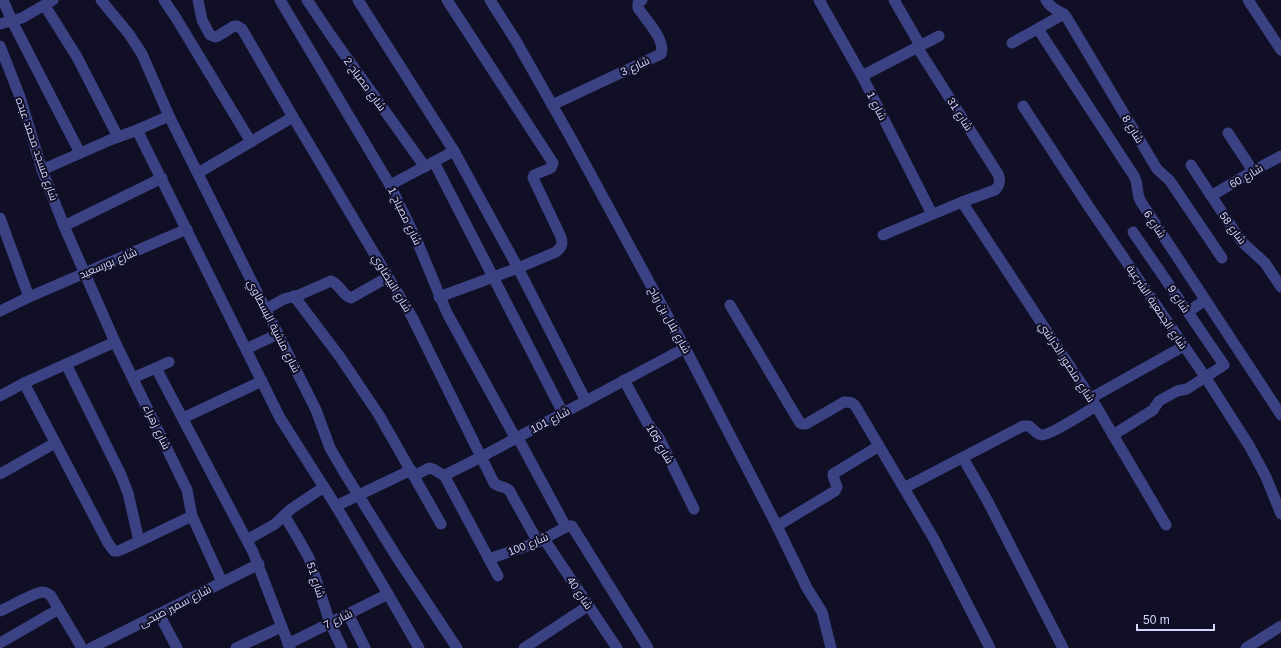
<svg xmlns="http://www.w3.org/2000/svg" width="1281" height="648" font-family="Arial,Cairo,sans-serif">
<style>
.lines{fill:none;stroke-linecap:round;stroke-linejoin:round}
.minor{stroke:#3b4284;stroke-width:11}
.labels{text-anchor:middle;stroke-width:4;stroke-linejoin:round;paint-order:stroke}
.street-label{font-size:11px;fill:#d4d5ff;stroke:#100f26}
</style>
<rect width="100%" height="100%" fill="#100f26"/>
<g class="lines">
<g class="minor">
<polyline points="3,0 12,21 80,153"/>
<polyline points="101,0 129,34 142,54 169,116 316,410 330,448 344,472 398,559 457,648"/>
<polyline points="164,0 176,18 251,142"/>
<path d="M198 0 202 20 210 35 215 37 218 36 234 26H237L242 29 293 117 412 317 494 483C498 487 504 486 509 490L538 542"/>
<polyline points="280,0 390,185 417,241 447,313 516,439"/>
<polyline points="307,0 332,37 425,167"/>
<polyline points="358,0 454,151 518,268 586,401"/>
<polyline points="490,0 516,41 572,140 685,348 777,526 807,588 822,612 831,648"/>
<polyline points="819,0 862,76 932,214"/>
<polyline points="894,0 920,45"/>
<path d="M1046 0C1053 12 1060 9 1067 18L1157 169 1170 181 1222 258"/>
<polyline points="1248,0 1281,50"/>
<polyline points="45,6 77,57 118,137"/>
<polyline points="0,24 22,18 53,0"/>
<path d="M1038 29 1134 176C1139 185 1136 194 1141 202L1281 415"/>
<polyline points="1012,43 1064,14"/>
<polyline points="0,46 20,97 42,170 64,226 115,342 187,490 192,516 222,582"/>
<polyline points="862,76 939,36"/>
<path d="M552 105 661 54C666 40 646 20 638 8V3L642 0"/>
<polyline points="1023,106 1089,207 1206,378 1250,447 1266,477 1281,514"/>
<polyline points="137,130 280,418 336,506 388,594 419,648"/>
<polyline points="1228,133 1253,171"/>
<polyline points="434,162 563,413"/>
<polyline points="1191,165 1241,241 1265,263 1281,287"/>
<polyline points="42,170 110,140 137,130 169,116"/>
<polyline points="198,173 293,117"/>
<polyline points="390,185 454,151"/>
<polyline points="1211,196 1253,171 1281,156"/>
<polyline points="962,202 1096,406 1166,525"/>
<polyline points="0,218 29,297"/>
<polyline points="64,226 162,178"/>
<path d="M883 235 962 202 995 190C1000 185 1001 181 998 174L917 47"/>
<polyline points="294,296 340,357 379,415 441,524"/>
<path d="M439 297 518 268 556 252C562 247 563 244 561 237L533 178 534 175 551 168 553 163 447 0"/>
<path d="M730 305 800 423 803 424H806L844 402C850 402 853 402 856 407L934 539 990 648"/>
<path d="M266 309 284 299 299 295 331 281C340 284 342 295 351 298L388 277"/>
<polyline points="0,311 29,297 187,229"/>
<polyline points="1188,312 1205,300"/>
<polyline points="246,349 278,334"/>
<polyline points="66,364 121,475 128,493 139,541"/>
<polyline points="156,368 253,552 290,648"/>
<polyline points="133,378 169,362"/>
<polyline points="624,380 648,424 659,438 694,509"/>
<polyline points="24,383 108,543 114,551 118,551 123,549 192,516"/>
<polyline points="0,396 24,383 115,342"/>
<polyline points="1091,398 1184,346"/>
<polyline points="183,418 262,381"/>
<polyline points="1113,435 1153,410 1159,401 1177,391 1187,389 1224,365 1133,232"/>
<polyline points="518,438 566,527"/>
<polyline points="963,458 987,500 1063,648"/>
<polyline points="0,474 55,443"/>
<polyline points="444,475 498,576"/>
<polyline points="414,476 429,468 433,469 443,475 447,474 481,457 685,348"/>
<path d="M904 488 1023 426H1029C1033 429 1037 435 1042 435 1051 435 1086 412 1096 406"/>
<polyline points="336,506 411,470"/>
<polyline points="284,515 299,540 309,558 330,623 342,648"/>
<polyline points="777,526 835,491 837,487 833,476 833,474 879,446"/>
<polyline points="544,539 617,648"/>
<polyline points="247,540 275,524 291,509 324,487"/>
<polyline points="489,559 538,542 568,526 572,526 648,648"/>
<path d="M0 611C9 607 34 593 42 592 46 592 49 594 51 596L82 648"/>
<polyline points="159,614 177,648"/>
<polyline points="348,614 365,648"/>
<polyline points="0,643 59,609"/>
<polyline points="288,644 388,594"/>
<polyline points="91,648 259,564"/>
<polyline points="236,648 281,627"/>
<polyline points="524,648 588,606"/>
<polyline points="1246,648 1281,626"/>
</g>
</g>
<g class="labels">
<g class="street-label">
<text transform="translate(635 66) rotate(-25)" y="4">شارع 3</text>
<text transform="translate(365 84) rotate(54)" y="4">شارع مصباح 2</text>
<text transform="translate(877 106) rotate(63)" y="4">شارع 1</text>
<text transform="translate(960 114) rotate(57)" y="4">شارع 31</text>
<text transform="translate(1133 129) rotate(59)" y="4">شارع 8</text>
<text transform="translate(37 149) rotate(71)" y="4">شارع مسجد محمد عبده</text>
<text transform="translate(1246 176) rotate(-30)" y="4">شارع 60</text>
<text transform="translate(405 216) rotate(64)" y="4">شارع مصباح 1</text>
<text transform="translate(1155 224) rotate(57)" y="4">شارع 6</text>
<text transform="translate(1233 228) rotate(54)" y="4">شارع 58</text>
<text transform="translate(108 263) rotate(-23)" y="4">شارع بورسعيد</text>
<text transform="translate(392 283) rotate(59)" y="4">شارع البيضاوي</text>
<text transform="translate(1179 299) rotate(56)" y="4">شارع 9</text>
<text transform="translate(1157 307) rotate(56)" y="4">شارع الجمعية الشرعية</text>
<text transform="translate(670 320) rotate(61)" y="4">شارع بلال بن رباح</text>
<text transform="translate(274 326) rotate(63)" y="4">شارع منشية البسطاوي</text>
<text transform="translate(1067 362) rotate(57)" y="4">شارع منصور الخراشي</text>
<text transform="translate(550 420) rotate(-28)" y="4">شارع 101</text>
<text transform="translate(157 427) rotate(64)" y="4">شارع زهراء</text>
<text transform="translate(660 444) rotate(60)" y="4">شارع 105</text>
<text transform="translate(528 544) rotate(-22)" y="4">شارع 100</text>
<text transform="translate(316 580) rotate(72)" y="4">شارع 51</text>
<text transform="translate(580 593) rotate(56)" y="4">شارع 40</text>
<text transform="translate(175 606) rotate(-27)" y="4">شارع سمير صبحى</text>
<text transform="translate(338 619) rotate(-26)" y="4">شارع 7</text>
</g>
</g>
<path d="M1137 624v6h77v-6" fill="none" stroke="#d4d5ff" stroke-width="2"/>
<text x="1143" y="624" font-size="12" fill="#d4d5ff" stroke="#100f26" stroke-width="3" paint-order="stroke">50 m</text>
</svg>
